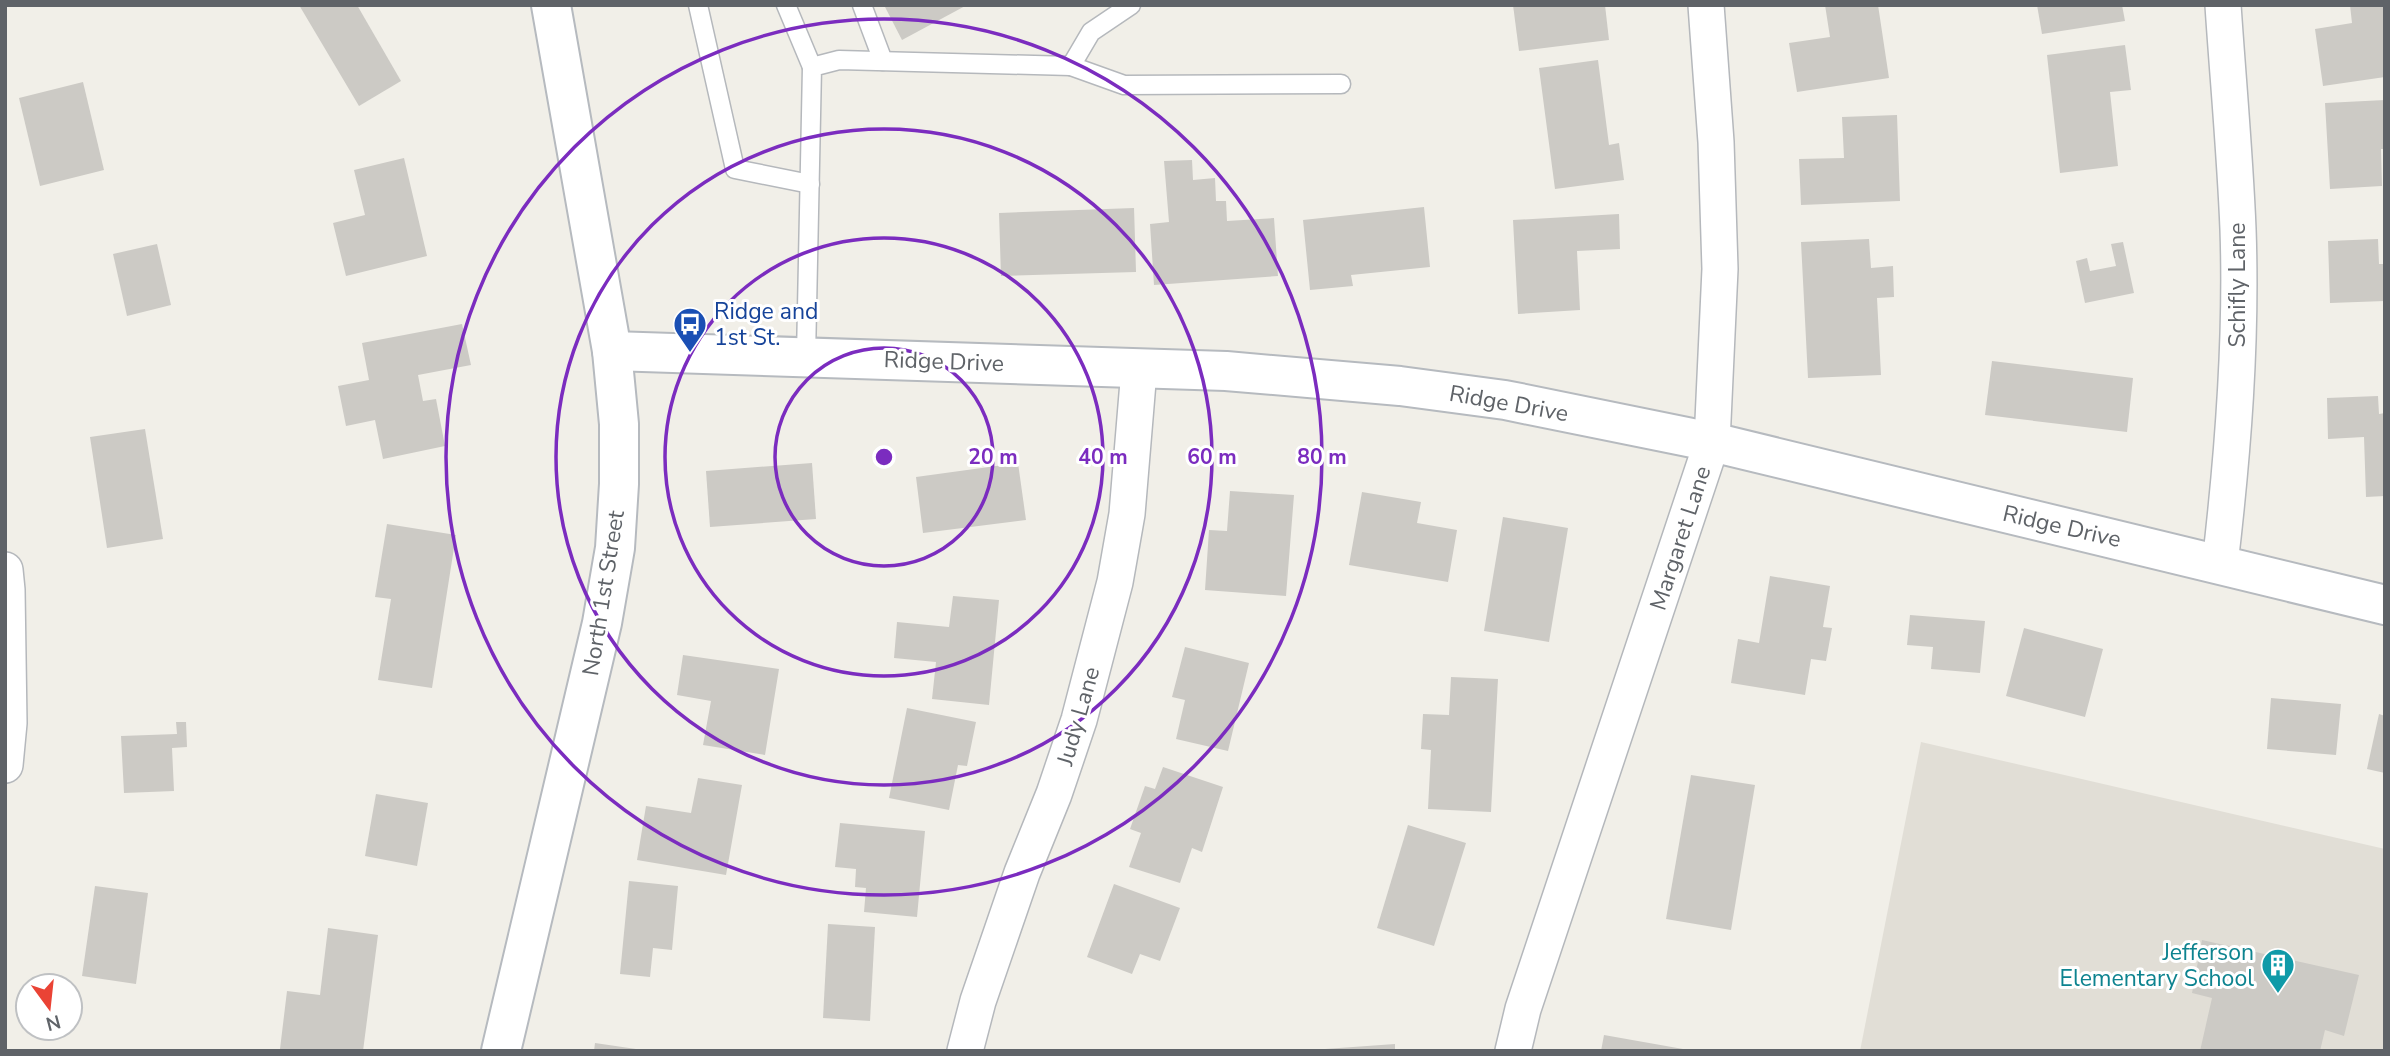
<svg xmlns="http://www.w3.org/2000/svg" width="2390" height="1056" font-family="'Nunito Sans',sans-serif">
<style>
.education{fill:#e1ded6}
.building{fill:#cccac5}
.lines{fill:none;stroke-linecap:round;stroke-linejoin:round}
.lane-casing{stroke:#b5b8bc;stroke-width:21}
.street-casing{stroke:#b5b8bc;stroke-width:38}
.secondary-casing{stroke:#b6babf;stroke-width:42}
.lane{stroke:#fff;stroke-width:18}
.street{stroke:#fff;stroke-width:35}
.secondary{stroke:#fff;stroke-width:38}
.ring{fill:none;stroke:#7b2cbf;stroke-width:3.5}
.labels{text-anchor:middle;stroke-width:6;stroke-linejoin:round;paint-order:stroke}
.street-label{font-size:23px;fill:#5f6368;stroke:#fff}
.transit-label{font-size:23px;fill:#164399;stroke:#fff;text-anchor:start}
.culture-label{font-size:23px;fill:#0d838f;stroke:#fff;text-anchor:end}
.centre{fill:#7b2cbf;stroke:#fff;stroke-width:3.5}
.ring-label{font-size:21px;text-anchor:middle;font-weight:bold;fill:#7b2cbf;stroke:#fff;stroke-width:6;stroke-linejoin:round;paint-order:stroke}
</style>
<rect width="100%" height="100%" fill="#f1efe8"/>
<polygon class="education" points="1921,742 2385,849 2385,1051 1860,1051"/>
<g class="building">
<polygon points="299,5 357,5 401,81 359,106"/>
<polygon points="884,5 967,5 902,40"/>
<polygon points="1513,5 1605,5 1609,40 1519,51"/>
<polygon points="1825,5 1878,5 1889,78 1797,92 1789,43 1830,37"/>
<polygon points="2037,5 2122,5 2125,21 2042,34"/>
<polygon points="2350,5 2385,5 2385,77 2323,86 2315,29 2352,23"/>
<polygon points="2125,45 2131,90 2110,92 2118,166 2060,173 2047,55"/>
<polygon points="1598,60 1609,145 1619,143 1624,180 1555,189 1539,68"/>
<polygon points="83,82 104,170 40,186 19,98"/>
<polygon points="2385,100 2385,149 2381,149 2382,186 2330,189 2325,103"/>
<polygon points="1897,115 1900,201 1801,205 1799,159 1844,158 1842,117"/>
<polygon points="404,158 427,256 346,276 333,223 365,215 354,170"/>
<polygon points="1192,160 1193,180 1215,178 1216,201 1226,201 1227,221 1274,218 1278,276 1154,285 1150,224 1169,222 1164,161"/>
<polygon points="1424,207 1430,267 1351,275 1353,286 1310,290 1303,220"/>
<polygon points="1134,208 1136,272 1001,276 999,213"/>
<polygon points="1619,214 1620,249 1577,251 1580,310 1518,314 1513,220"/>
<polygon points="1869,239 1871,268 1893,266 1894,297 1877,298 1881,375 1808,378 1801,242"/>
<polygon points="2378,239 2379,264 2385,264 2385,301 2330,303 2328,241"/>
<polygon points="2123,242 2134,293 2085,303 2076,261 2087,258 2090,271 2116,266 2111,244"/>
<polygon points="157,244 171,305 127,316 113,254"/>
<polygon points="462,324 471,365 418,375 423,401 436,399 445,446 383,459 375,420 346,426 338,386 369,380 362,343"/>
<polygon points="1992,361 2133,378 2127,432 1985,415"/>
<polygon points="2378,396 2379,414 2385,413 2385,496 2366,497 2364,437 2328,439 2327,398"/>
<polygon points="145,429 163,539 107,548 90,437"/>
<polygon points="812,463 816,519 710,527 706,471"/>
<polygon points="1018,463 1026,520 923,533 916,477"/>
<polygon points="1230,491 1294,495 1286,596 1205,590 1209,530 1227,531"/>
<polygon points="1362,492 1421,502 1417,523 1457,530 1448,582 1349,565"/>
<polygon points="1503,517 1568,528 1549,642 1484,631"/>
<polygon points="387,524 456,535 432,688 378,680 391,599 375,597"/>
<polygon points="1770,576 1830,586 1823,627 1832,628 1826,661 1811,659 1805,695 1731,683 1738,639 1759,643"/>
<polygon points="953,596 999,600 989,705 932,699 936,662 894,658 897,622 949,627"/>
<polygon points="1910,615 1985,621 1980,673 1931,669 1933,647 1907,645"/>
<polygon points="2024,628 2103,649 2085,717 2006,696"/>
<polygon points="1185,647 1249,663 1228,751 1176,739 1185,700 1172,697"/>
<polygon points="683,655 779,669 765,755 703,745 711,701 677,695"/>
<polygon points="1451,677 1498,679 1491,812 1428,809 1431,750 1421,749 1423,714 1449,715"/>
<polygon points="2271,698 2341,704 2336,755 2267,749"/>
<polygon points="907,708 976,722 967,766 958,765 949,810 889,798"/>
<polygon points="2379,714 2385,716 2385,773 2367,769"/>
<polygon points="176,722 186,722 187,747 172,748 174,791 124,793 121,736 177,734"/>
<polygon points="1163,767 1223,787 1202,852 1192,848 1180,883 1129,867 1141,833 1130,829 1145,786 1155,789"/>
<polygon points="1691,775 1755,785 1731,930 1666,919"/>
<polygon points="698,778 742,785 726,875 637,860 646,806 691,813"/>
<polygon points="376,794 428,803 417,866 365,856"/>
<polygon points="840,823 925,831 917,917 864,912 866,888 855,887 856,869 835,867"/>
<polygon points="1408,825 1466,843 1434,946 1377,928"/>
<polygon points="629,881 678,886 672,950 653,948 650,977 620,974"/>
<polygon points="1114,884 1180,908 1160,961 1140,954 1132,974 1087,957"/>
<polygon points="95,886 148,893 136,984 82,976"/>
<polygon points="828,924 875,927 870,1021 823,1018"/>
<polygon points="328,928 378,935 363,1051 280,1049 287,991 320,995"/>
<polygon points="2202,940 2359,975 2344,1036 2325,1030 2320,1051 2200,1051 2212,998 2192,993"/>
<polygon points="1604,1035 1683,1049 1683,1051 1601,1051"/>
<polygon points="595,1043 636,1049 636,1051 594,1051"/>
<polygon points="1395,1044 1395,1051 1325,1051 1325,1049"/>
</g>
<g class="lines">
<defs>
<g id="lane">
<polyline points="698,5 735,169 810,184"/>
<polyline points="786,5 812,67"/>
<polyline points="862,5 883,61"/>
<polyline points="1071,66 1124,85 1341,84"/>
<polyline points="806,357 812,67 839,60 1071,66 1091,32 1131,5"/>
</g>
<g id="street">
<path d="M2220 564C2233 453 2242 341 2238 229 2235 154 2228 80 2223 5"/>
<polyline points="5,570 7,590 9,723 5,765"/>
<polyline points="965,1051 978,1001 1022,873 1054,794 1079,720 1115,582 1127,514 1139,370"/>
<polyline points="1513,1051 1523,1009 1712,442 1720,269 1716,142 1706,5"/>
</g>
<g id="secondary">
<polyline points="612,351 1226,371 1400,386 1505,400 1712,442 2385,605"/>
<polyline points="501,1051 602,623 615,548 619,484 619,424 612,351 551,5"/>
</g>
</defs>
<use href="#lane" class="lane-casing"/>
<use href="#street" class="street-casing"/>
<use href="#secondary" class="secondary-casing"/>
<use href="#lane" class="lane"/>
<use href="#street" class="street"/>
<use href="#secondary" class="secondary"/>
</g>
<g class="ring">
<circle cx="884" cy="457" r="109"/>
<circle cx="884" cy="457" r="219"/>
<circle cx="884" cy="457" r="328"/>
<circle cx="884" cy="457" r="438"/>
</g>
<defs>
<symbol id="bus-pin" viewBox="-11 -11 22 30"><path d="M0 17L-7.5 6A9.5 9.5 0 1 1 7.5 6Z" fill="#1a4fb4" stroke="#fff"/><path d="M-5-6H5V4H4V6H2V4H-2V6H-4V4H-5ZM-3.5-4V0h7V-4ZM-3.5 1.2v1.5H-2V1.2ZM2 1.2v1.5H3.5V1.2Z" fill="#fff"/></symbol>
<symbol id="building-pin" viewBox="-11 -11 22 30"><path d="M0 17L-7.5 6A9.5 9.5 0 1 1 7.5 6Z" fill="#0f9aa8" stroke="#fff"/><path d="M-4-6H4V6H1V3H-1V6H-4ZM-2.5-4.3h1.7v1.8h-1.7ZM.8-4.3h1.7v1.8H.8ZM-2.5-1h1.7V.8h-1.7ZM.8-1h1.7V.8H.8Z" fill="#fff"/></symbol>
</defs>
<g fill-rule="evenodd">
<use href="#bus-pin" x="671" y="305" width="38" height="52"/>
<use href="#building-pin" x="2259" y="946" width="38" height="52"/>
</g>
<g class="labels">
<g class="street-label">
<text transform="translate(2237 285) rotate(-90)" y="8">Schifly Lane</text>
<text transform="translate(944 361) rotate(2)" y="8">Ridge Drive</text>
<text transform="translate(1509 403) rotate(10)" y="8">Ridge Drive</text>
<text transform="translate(2062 526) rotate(13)" y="8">Ridge Drive</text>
<text transform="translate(1680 538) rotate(-72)" y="8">Margaret Lane</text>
<text transform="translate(603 593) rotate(-81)" y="8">North 1st Street</text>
<text transform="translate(1078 716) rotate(-74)" y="8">Judy Lane</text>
</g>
<g class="transit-label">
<text x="714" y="319">Ridge and<tspan x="714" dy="26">1st St.</tspan></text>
</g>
<g class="culture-label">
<text x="2254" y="960">Jefferson<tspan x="2254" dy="26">Elementary School</tspan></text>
</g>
</g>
<circle cx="884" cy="457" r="10" class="centre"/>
<g class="ring-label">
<text x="993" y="464">20 m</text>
<text x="1103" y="464">40 m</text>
<text x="1212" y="464">60 m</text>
<text x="1322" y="464">80 m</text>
</g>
<rect width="2390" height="1056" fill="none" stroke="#5f6368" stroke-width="14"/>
<g transform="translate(49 1007) rotate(165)"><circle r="33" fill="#ffffff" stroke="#bfc1c3" stroke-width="2"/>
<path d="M0-5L12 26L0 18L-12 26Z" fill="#ea4335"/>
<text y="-10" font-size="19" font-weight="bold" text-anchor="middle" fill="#5f6368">N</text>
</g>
</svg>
